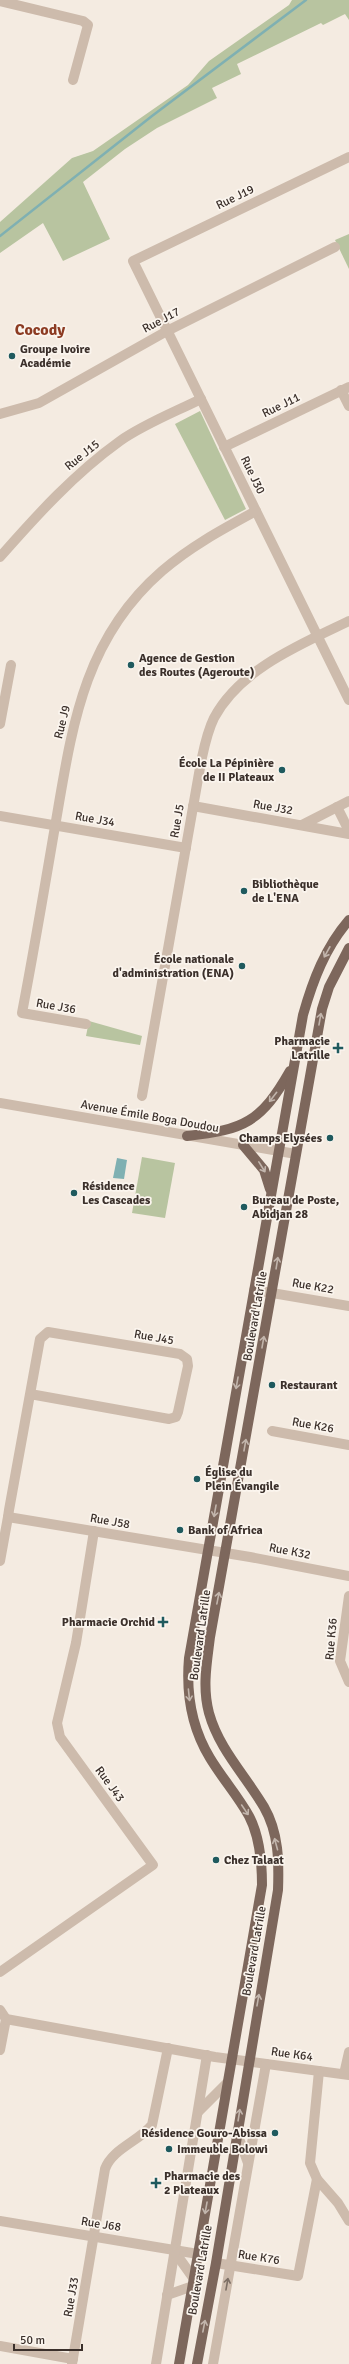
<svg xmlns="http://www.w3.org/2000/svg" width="349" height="2364" font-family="Signika,sans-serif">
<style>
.green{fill:#b8c4a0}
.water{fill:#7fb0b2}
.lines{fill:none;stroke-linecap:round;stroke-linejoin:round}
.stream{stroke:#7fb0b2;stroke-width:2.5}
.minor{stroke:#cdbbac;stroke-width:10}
.major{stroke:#7d675c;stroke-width:10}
.oneway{stroke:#c2b5ac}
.oneway2{stroke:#7d6f65}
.poi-dot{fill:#1f5a5e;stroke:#fbf5ee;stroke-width:1.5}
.labels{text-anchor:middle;stroke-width:3.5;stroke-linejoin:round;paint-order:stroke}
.street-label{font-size:12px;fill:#3b302b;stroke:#fbf5ee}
.poi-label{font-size:12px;font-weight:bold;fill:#3b302b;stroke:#fbf5ee;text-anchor:start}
.district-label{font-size:16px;font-weight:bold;fill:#8c3b22;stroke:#fbf5ee}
</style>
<rect width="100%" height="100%" fill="#f4ebe1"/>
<g class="green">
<polygon points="292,0 349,0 349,20 345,14 323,25 321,23 237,64 241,74 212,88 217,98 157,128 125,149 83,182 110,239 63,261 43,223 0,253 0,222 72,158 93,151 188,85 209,61 289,5"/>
<polygon points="349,234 349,269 335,240"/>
<polygon points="200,411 246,509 225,520 175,424"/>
<polygon points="89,1021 142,1036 140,1045 86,1036"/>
<polygon points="142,1157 175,1163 165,1218 132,1213"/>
</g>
<polygon class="water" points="117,1158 127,1160 124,1179 113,1178"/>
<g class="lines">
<polyline class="stream" points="0,236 152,116 306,0"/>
<g class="minor">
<polyline points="0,1 83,21 88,25 73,80"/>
<polyline points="349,157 133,261 349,700"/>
<polyline points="341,390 349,406"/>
<polyline points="0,414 39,403 167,331 335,247"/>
<polyline points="224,447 349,387"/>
<path d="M0 557C37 515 74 474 120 441 144 424 175 412 201 399"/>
<polyline points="0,724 11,665"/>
<polyline points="193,806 349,834"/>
<polyline points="337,807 349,831"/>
<polyline points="0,816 186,848"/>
<polyline points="302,825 349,801"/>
<path d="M86 1024 22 1013C33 955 43 897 53 838 71 737 79 643 162 571 191 546 223 529 256 511"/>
<path d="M142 1096 201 762C204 748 207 732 214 718 240 669 301 644 349 621"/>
<polyline points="0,1103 296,1154"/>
<polyline points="254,1290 349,1306"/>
<polyline points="272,1431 349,1445"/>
<polyline points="8,1517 250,1557 349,1576"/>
<polyline points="0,1561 8,1517 9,1510 40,1339 48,1332 180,1354 187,1359 188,1366 178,1412 176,1417 169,1419 30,1394"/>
<polyline points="349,1596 340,1661 349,1682"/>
<polyline points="0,1972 153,1865 60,1737 57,1723 76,1643 94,1531"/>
<polyline points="0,2010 6,2019 0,2050"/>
<polyline points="6,2019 215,2057 349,2075"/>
<polyline points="319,2071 310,2163 317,2179 338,2203 349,2221"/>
<polyline points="344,2074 349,2052"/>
<polyline points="198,2112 227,2083"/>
<polyline points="237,2133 248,2163"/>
<polyline points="0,2221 198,2254"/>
<polyline points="174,2251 194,2279"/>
<polyline points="216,2263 298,2276 317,2179"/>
<polyline points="167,2295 193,2286"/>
<polyline points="0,2346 73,2359"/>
<path d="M72 2364 105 2169C112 2149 139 2141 152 2125L168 2048"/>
<polyline points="156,2364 207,2055"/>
<polyline points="213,2364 266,2064"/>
</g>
<g class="major">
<path d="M187 1136C244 1130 261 1122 290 1071"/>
<polyline points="243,1145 264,1170 270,1189"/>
<path d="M179 2364 262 1885C262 1862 260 1837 249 1816 238 1796 222 1778 210 1758 191 1727 186 1693 189 1658L303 1015C313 980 325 948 349 920"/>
<path d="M197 2364 216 2263 278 1890C279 1862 279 1833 264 1807 245 1775 219 1749 209 1713 202 1687 207 1662 210 1637L322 1009 329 987 349 948"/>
</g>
</g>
<defs><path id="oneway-shaft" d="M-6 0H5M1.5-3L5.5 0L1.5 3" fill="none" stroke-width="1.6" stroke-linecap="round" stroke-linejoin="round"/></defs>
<g class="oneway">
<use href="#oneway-shaft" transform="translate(327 952) rotate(119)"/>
<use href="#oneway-shaft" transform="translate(320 1019) rotate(-80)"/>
<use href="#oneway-shaft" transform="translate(273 1097) rotate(128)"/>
<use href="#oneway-shaft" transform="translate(262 1167) rotate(58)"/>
<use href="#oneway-shaft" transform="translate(277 1263) rotate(-81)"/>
<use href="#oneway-shaft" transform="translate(263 1342) rotate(-80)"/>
<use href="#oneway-shaft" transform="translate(237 1383) rotate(100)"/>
<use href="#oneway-shaft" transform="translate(245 1445) rotate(-80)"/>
<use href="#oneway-shaft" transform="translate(215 1511) rotate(100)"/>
<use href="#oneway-shaft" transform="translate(218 1598) rotate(-79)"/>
<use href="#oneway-shaft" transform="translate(189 1695) rotate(84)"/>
<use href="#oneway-shaft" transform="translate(245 1810) rotate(56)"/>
<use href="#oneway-shaft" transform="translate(276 1844) rotate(-105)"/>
<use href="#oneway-shaft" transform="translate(258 2000) rotate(-80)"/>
<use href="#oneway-shaft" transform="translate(239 2115) rotate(-81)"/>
<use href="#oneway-shaft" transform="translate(206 2208) rotate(100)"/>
<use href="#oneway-shaft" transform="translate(204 2326) rotate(-79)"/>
</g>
<use class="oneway2" href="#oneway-shaft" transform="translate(227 2284) rotate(-80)"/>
<g class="poi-dot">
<circle cx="12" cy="356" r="4"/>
<circle cx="131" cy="665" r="4"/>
<circle cx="282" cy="770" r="4"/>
<circle cx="244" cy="891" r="4"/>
<circle cx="242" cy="966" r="4"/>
<path d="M336 1042h4v4h4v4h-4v4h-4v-4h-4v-4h4z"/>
<circle cx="330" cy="1138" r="4"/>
<circle cx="74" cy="1193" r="4"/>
<circle cx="244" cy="1207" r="4"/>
<circle cx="272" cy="1385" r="4"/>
<circle cx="197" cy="1479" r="4"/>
<circle cx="180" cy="1530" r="4"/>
<path d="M161 1616h4v4h4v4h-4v4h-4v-4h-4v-4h4z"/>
<circle cx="216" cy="1860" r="4"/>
<circle cx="275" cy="2133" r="4"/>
<circle cx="169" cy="2149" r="4"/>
<path d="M154 2177h4v4h4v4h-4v4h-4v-4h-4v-4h4z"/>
</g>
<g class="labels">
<g class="street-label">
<text transform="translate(235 197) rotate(-26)" y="4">Rue J19</text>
<text transform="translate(161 320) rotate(-28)" y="4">Rue J17</text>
<text transform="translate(281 405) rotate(-26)" y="4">Rue J11</text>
<text transform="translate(82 455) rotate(-39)" y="4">Rue J15</text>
<text transform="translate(253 475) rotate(64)" y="4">Rue J30</text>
<text transform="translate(62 722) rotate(-76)" y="4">Rue J9</text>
<text transform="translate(273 807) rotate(10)" y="4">Rue J32</text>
<text transform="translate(95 819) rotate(10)" y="4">Rue J34</text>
<text transform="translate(177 821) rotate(-80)" y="4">Rue J5</text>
<text transform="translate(56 1006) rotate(10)" y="4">Rue J36</text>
<text transform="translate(150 1116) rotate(10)" y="4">Avenue Émile Boga Doudou</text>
<text transform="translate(313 1286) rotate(10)" y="4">Rue K22</text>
<text transform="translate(255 1316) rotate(-80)" y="4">Boulevard Latrille</text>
<text transform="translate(154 1337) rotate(10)" y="4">Rue J45</text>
<text transform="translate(313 1425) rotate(10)" y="4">Rue K26</text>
<text transform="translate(110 1521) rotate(10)" y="4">Rue J58</text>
<text transform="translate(290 1551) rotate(11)" y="4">Rue K32</text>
<text transform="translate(200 1635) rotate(-82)" y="4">Boulevard Latrille</text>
<text transform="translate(331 1639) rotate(-85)" y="4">Rue K36</text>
<text transform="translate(110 1784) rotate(54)" y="4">Rue J43</text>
<text transform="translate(254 1951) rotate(-80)" y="4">Boulevard Latrille</text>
<text transform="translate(292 2054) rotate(8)" y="4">Rue K64</text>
<text transform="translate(101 2224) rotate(9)" y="4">Rue J68</text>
<text transform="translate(259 2257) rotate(9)" y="4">Rue K76</text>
<text transform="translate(200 2270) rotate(-80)" y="4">Boulevard Latrille</text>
<text transform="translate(71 2297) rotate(-80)" y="4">Rue J33</text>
</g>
<g class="poi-label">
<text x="20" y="353">Groupe Ivoire<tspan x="20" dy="14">Académie</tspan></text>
<text x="139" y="662">Agence de Gestion<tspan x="139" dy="14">des Routes (Ageroute)</tspan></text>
<text x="274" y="767" text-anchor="end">École La Pépinière<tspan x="274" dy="14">de II Plateaux</tspan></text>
<text x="252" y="888">Bibliothèque<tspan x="252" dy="14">de L'ENA</tspan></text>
<text x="234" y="963" text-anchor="end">École nationale<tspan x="234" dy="14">d'administration (ENA)</tspan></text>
<text x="330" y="1045" text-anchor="end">Pharmacie<tspan x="330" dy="14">Latrille</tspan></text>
<text x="322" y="1142" text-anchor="end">Champs Elysées</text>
<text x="82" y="1190">Résidence<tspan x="82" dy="14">Les Cascades</tspan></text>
<text x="252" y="1204">Bureau de Poste,<tspan x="252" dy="14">Abidjan 28</tspan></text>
<text x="280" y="1389">Restaurant</text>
<text x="205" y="1476">Église du<tspan x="205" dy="14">Plein Évangile</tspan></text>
<text x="188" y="1534">Bank of Africa</text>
<text x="155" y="1626" text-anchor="end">Pharmacie Orchid</text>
<text x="224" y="1864">Chez Talaat</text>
<text x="267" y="2137" text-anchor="end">Résidence Gouro-Abissa</text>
<text x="177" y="2153">Immeuble Bolowi</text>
<text x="164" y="2180">Pharmacie des<tspan x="164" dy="14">2 Plateaux</tspan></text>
</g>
<g class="district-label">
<text x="40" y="335">Cocody</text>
</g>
</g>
<path d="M14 2344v6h68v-6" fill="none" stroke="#3b302b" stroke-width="2"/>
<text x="20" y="2344" font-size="12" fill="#3b302b" stroke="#fbf5ee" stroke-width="3" paint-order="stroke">50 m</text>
</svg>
